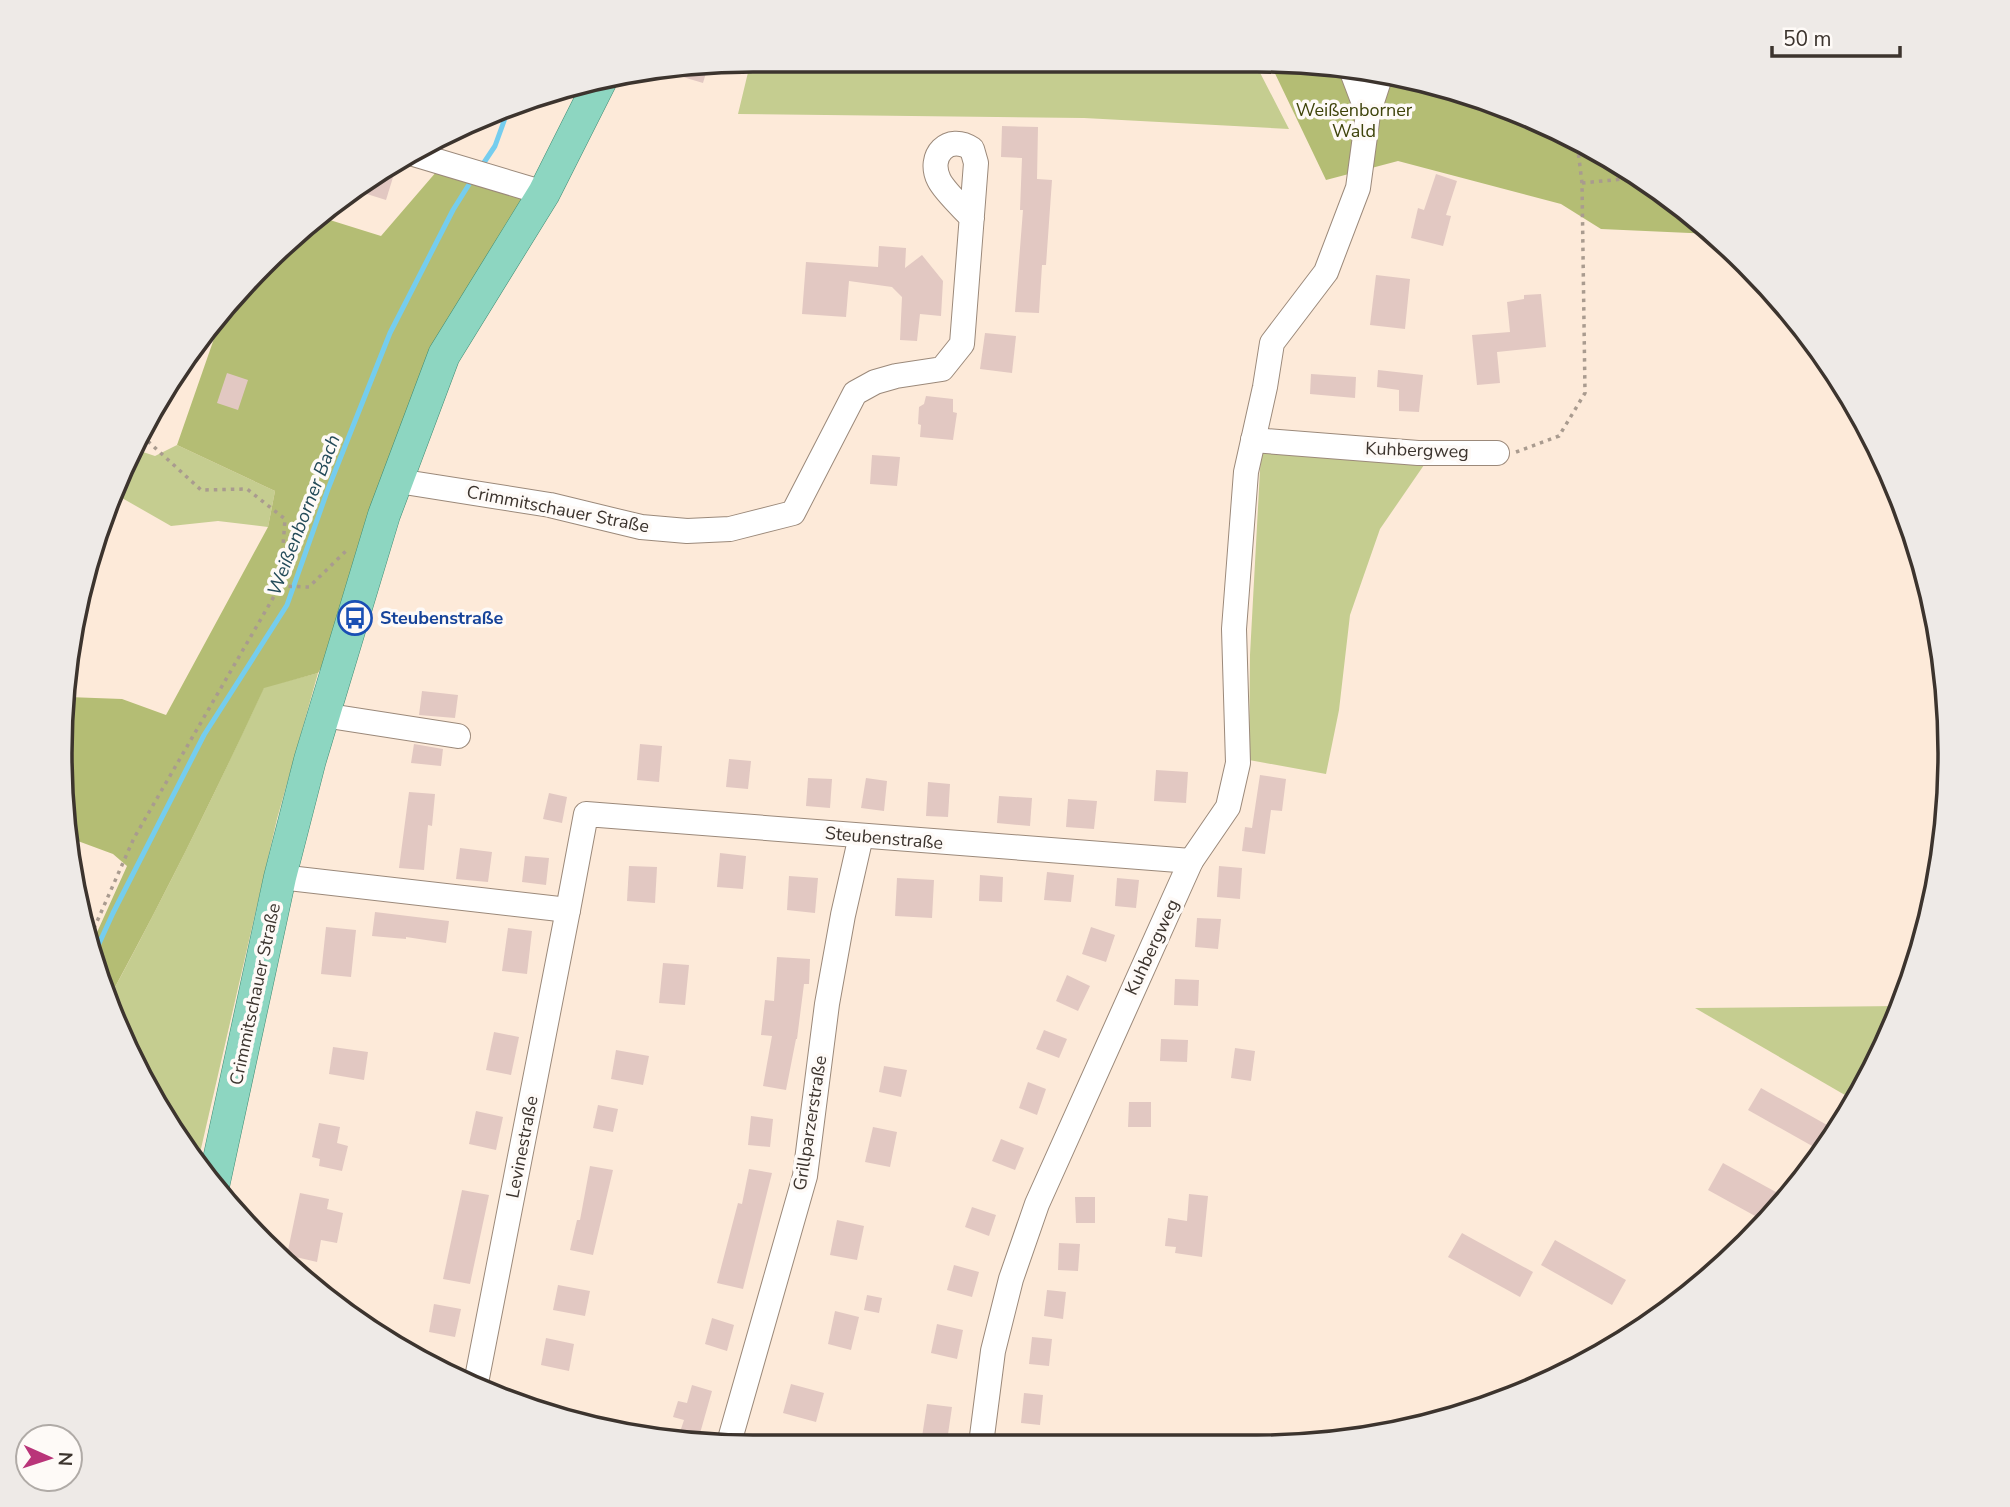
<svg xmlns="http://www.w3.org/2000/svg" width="2010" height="1507" viewBox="0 0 2010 1507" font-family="'Nunito Sans',sans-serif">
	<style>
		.green { fill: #c5cd90 }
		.forest { fill: #b4bd74 }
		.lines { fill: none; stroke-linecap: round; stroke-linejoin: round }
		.stream { stroke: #75cdee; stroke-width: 5 }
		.building { fill: #e2c8c2 }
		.minor-casing { stroke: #9b897a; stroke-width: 26 }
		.major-casing { stroke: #3f8b73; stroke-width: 33 }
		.path { stroke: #a99b8f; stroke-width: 3.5; stroke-dasharray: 3.5 5; stroke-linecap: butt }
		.minor { stroke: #fff; stroke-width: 24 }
		.major { stroke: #8dd6c1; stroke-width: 32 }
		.labels { text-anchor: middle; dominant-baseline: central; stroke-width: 7; stroke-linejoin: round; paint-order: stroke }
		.park-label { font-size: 18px; fill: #3e430a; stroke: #fefaf7 }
		.street-label { font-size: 18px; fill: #3c342e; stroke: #fefaf7 }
		.transit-label { font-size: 18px; font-weight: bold; fill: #164399; stroke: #fefaf7; text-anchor: start }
		.water-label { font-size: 19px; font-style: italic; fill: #244b59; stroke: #fefaf7 }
		.rim { fill: none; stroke: #3c342e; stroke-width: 3.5 }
	</style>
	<rect width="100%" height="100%" fill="#fdead9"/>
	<!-- green -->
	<g class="green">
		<polygon points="751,60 1254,61 1289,129 1084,118 738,114"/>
		<polygon points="177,445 275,491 268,527 218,521 171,526 115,494 131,448 155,456"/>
		<polygon points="1261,452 1424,465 1380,529 1350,615 1339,710 1326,774 1249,760 1250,655"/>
		<path d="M318,673l-41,146 -80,347 -85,-147 -5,-17c56,-103 108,-208 157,-315z"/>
		<polygon points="1900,1006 1857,1102 1695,1008"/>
	</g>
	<!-- forest -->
	<g class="forest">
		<polygon points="1269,61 1301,61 1436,83 1522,112 1642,177 1712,234 1601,229 1561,204 1398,161 1326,180"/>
		<path d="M437,171l93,28 -86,156 -107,287 -19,31 -54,15c-49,106 -101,211 -157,314l-18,-52 38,-84 -14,-12 -46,-17 -6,-38 7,-102 54,2 44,16 102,-188 7,-36 -98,-46 48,-138 7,-11 64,-65 21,-15 64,20z"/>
	</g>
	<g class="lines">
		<!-- stream -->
		<g class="stream">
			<polyline points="481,167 495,146 508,110"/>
			<polyline points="92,959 113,913 204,735 287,605 328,489 390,333 453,210 473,178"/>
		</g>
	</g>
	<!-- building -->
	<g class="building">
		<polygon points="708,66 703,83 663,71 676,70"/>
		<polygon points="1002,126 1038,127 1037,179 1052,180 1046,265 1042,265 1039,313 1015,312 1023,210 1020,210 1022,158 1001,157"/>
		<polygon points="382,170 394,174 386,200 354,190"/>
		<polygon points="1436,174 1457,181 1446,215 1451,216 1443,246 1411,238 1418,208 1424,210"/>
		<polygon points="879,246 906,248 905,268 922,255 943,281 941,316 920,314 917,341 900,340 902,297 892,287 849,281 846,317 802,314 806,262 878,267"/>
		<polygon points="1376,275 1410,279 1405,329 1370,325"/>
		<polygon points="1541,294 1546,347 1497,352 1500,383 1477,385 1472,335 1510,332 1507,302 1524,299 1524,295"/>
		<polygon points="985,333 1016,336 1012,373 980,369"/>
		<polygon points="1378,370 1423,375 1419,412 1399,411 1399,390 1377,387"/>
		<polygon points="227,373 248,380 238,410 217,403"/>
		<polygon points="1311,374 1356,377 1355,398 1310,394"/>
		<polygon points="926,396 953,399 953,412 957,413 953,440 920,437 921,425 918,424 919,407 924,404"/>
		<polygon points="872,455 900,457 897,486 870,484"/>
		<polygon points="422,691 458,695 455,718 419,715"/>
		<polygon points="414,744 443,749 441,766 411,763"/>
		<polygon points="640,744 662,746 659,782 637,780"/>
		<polygon points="729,759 751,761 748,789 726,787"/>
		<polygon points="1156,770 1188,772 1186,803 1154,801"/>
		<polygon points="1260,775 1286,779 1282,811 1271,810 1265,854 1242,851 1245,827 1252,828"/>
		<polygon points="808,778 832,779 830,808 806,806"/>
		<polygon points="866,778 887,781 884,811 861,808"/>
		<polygon points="928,782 950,784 948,817 926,816"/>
		<polygon points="409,792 435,794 432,826 428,825 424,870 399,868"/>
		<polygon points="549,793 567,797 562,823 543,819"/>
		<polygon points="999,796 1032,798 1030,826 997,823"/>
		<polygon points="1068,799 1097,801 1094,829 1066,827"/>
		<polygon points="460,848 492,852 488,882 456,879"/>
		<polygon points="720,853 746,856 743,889 717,887"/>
		<polygon points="525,856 549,858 546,885 522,882"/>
		<polygon points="629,866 657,867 655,903 627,901"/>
		<polygon points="1219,866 1242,868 1240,899 1217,897"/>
		<polygon points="1047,872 1074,875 1071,902 1044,900"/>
		<polygon points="980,875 1003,877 1002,902 979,901"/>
		<polygon points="789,876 818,878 815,913 787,910"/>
		<polygon points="897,878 934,880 932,918 895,916"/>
		<polygon points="1117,878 1139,880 1136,908 1115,906"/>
		<polygon points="375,912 449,921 446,943 406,937 406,939 372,936"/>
		<polygon points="1197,918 1221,919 1218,949 1195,947"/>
		<polygon points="326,927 356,930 351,977 321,974"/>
		<polygon points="1091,927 1115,935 1106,962 1082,954"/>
		<polygon points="508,928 532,931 527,974 502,971"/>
		<polygon points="777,957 810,959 809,984 804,984 797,1039 796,1039 786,1090 763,1086 772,1036 761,1035 765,1000 774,1001"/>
		<polygon points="663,963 689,965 685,1005 659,1003"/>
		<polygon points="1067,975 1090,986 1078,1011 1056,1001"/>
		<polygon points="1175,979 1199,980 1198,1006 1174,1005"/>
		<polygon points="1044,1030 1067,1039 1059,1058 1036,1049"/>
		<polygon points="494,1032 519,1037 511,1075 486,1070"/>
		<polygon points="1161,1039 1188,1040 1187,1062 1160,1061"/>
		<polygon points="333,1047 368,1052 364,1080 329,1074"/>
		<polygon points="1235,1048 1255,1051 1251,1081 1231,1078"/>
		<polygon points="616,1050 649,1056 643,1085 611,1079"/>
		<polygon points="884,1066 907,1070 901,1097 879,1092"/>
		<polygon points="1028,1082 1046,1089 1037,1115 1019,1108"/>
		<polygon points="1761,1088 1836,1130 1821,1151 1748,1110"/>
		<polygon points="1129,1102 1151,1102 1151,1127 1128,1127"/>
		<polygon points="598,1105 618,1109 613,1132 593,1128"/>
		<polygon points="476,1111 503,1117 496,1150 469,1144"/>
		<polygon points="751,1116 773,1119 770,1147 748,1145"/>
		<polygon points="319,1123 340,1127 337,1143 348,1146 342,1171 319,1166 320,1159 312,1157"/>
		<polygon points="873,1127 897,1132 890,1167 865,1162"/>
		<polygon points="1001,1139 1024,1148 1015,1170 992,1161"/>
		<polygon points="1723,1163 1787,1198 1766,1222 1708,1190"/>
		<polygon points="590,1166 613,1170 593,1255 570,1250 577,1220 580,1220"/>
		<polygon points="749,1169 772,1173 743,1289 717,1283 738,1203 742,1204"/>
		<polygon points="462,1190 489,1195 470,1284 443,1279"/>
		<polygon points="300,1193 329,1199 327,1209 343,1213 337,1243 321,1240 317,1262 287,1255"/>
		<polygon points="1189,1194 1208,1196 1202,1257 1175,1253 1176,1247 1165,1246 1168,1218 1187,1221"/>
		<polygon points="1075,1197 1095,1197 1095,1223 1076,1223"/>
		<polygon points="972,1207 996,1215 989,1236 965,1227"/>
		<polygon points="837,1220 864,1226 857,1260 830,1255"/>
		<polygon points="1462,1233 1533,1272 1520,1297 1448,1257"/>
		<polygon points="1555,1240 1626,1280 1612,1305 1541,1265"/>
		<polygon points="1059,1243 1080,1244 1078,1271 1058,1270"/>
		<polygon points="954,1265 979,1272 972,1297 947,1290"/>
		<polygon points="558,1285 590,1291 585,1316 553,1310"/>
		<polygon points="1047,1290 1066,1292 1063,1319 1044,1316"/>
		<polygon points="867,1295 882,1298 879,1313 864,1310"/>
		<polygon points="434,1304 461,1309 455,1337 429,1332"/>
		<polygon points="835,1311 859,1317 851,1350 828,1344"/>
		<polygon points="712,1318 734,1325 727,1351 705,1344"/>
		<polygon points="937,1324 963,1330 957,1359 931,1353"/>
		<polygon points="1032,1337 1052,1339 1049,1366 1029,1364"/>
		<polygon points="546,1338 574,1344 569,1371 541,1365"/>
		<polygon points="791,1384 824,1393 816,1422 783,1413"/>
		<polygon points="692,1385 712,1391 697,1444 677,1441 684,1420 673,1417 678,1401 687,1403"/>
		<polygon points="1024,1393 1043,1395 1040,1425 1021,1423"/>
		<polygon points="927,1404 952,1407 947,1441 922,1437"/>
	</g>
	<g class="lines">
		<!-- minor casing -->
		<g class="minor-casing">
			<g id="minor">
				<polyline points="1351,69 1368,114"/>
				<polyline points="407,152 544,193"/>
				<polyline points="1253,440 1418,453 1497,453"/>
				<path d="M398,481l152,24 91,22 46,4 43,-2 63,-16 62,-120 20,-11 21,-6 46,-7 20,-25 14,-181 -4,-14c-24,-16 -45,7 -33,31 6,12 24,28 33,38"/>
				<polyline points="323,715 458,736"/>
				<polyline points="280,877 568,910 586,814 1191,861"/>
				<polyline points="476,1383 568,910"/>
				<polyline points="981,1444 993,1351 1011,1279 1037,1204 1191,861 1228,807 1238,763 1234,629 1246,472 1265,387 1272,343 1326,272 1358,188 1368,114 1381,74"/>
				<polyline points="728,1446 805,1176 827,1004 843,915 861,836"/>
			</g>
		</g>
		<!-- major casing -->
		<g class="major-casing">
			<polyline id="major" points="213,1187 280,877 310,760 384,515 444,355 544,193 601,80"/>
		</g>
		<!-- path -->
		<g class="path">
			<polyline points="1582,183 1643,177"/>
			<polyline points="1516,452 1559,436 1585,393 1582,183 1577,142"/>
			<polyline points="280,586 309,587 349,548"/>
			<polyline points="87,944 134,838 280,586 285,519 247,489 201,490 140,434"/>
		</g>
		<!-- minor -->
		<use href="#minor" class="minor"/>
		<!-- major -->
		<use href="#major" class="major"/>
	</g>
	<!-- icons -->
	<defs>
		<g id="bus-ring" transform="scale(1.75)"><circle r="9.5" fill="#fefaf7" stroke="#1a4fb4" stroke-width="1.5"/><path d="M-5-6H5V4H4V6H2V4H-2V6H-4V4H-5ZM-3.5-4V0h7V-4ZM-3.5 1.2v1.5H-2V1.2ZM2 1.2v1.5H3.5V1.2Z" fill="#1a4fb4"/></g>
	</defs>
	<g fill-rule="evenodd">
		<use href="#bus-ring" x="355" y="618"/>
	</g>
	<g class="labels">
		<!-- park labels -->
		<g class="park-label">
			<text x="1354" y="110">Weißenborner<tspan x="1354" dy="21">Wald</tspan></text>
		</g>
		<!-- street labels -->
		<g class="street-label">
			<text transform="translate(1417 450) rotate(2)">Kuhbergweg</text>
			<text transform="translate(558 509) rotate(11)">Crimmitschauer Straße</text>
			<text transform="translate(884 838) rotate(5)">Steubenstraße</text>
			<text transform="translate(1152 947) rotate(-65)">Kuhbergweg</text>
			<text transform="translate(255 994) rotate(-78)">Crimmitschauer Straße</text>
			<text transform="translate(810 1123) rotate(-81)">Grillparzerstraße</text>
			<text transform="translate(522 1147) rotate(-79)">Levinestraße</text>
		</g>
		<!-- transit labels -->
		<g class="transit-label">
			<text x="380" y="618">Steubenstraße</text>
		</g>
		<!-- water labels -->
		<g class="water-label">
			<text transform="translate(304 515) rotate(-69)">Weißenborner Bach</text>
		</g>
	</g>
	<!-- crop -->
	<path d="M0 0H2010V1507H0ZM753 72H1257A681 681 0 0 1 1938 753V754A681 681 0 0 1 1257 1435H753A681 681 0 0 1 72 754V753A681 681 0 0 1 753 72Z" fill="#eeeae7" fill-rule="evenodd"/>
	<path class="rim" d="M753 72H1257A681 681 0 0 1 1938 753V754A681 681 0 0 1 1257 1435H753A681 681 0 0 1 72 754V753A681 681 0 0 1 753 72Z"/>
	<!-- north arrow -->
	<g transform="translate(49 1458) rotate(93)"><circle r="33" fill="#fefaf7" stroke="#b0aba7" stroke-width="2"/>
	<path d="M0-5L12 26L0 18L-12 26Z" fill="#b93479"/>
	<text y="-10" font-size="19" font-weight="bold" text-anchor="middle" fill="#3c342e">N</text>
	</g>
	<!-- scale -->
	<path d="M1772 46v10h128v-10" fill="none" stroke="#3c342e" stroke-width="3.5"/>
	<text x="1783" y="46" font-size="21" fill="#3c342e" stroke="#fefaf7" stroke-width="5" paint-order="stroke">50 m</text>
</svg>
